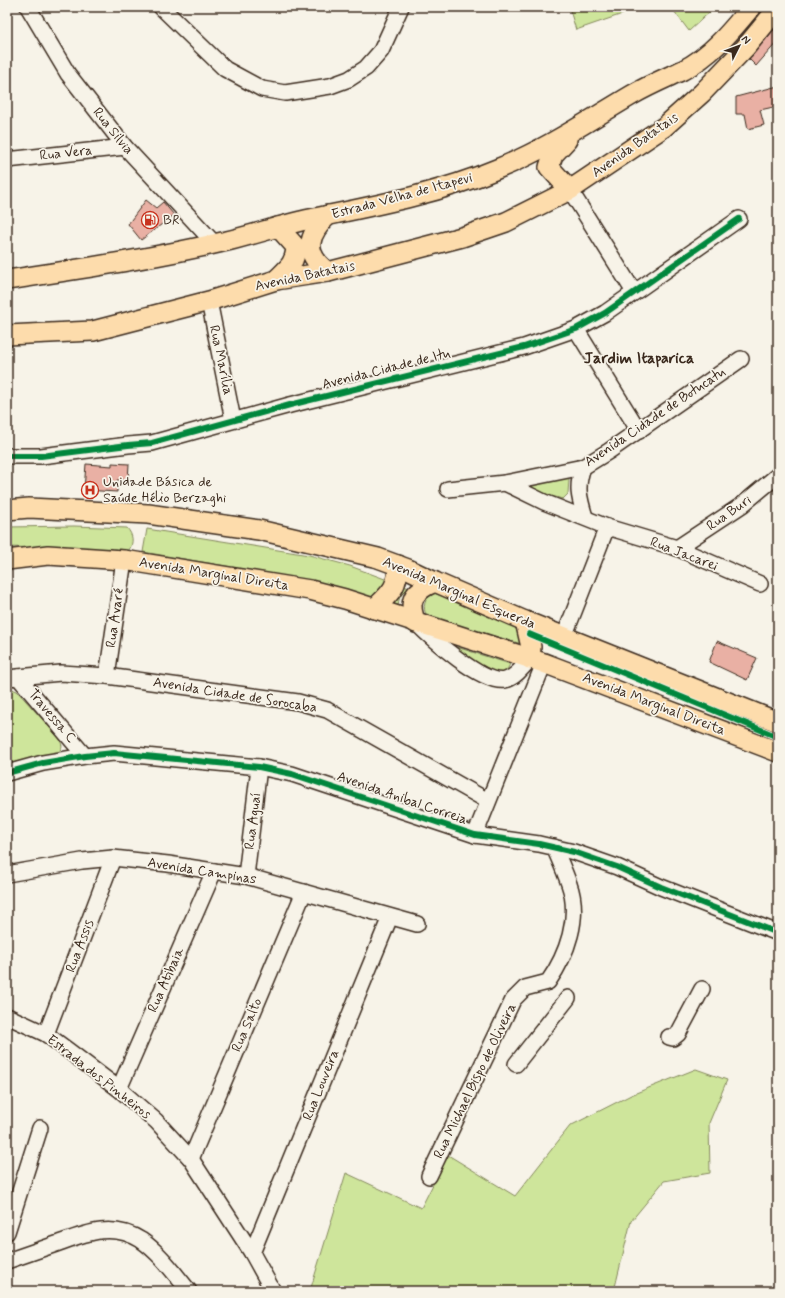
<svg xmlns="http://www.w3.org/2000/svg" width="785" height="1298" viewBox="0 0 785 1298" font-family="Mynerve,sans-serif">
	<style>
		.green { fill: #cee59b; stroke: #84885c }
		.building { fill: #e9b0a4; stroke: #3b2a1e }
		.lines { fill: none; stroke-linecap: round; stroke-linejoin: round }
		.minor-casing { stroke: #3b2a1e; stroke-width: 18 }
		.major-casing { stroke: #3b2a1e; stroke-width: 22 }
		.minor { stroke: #f7f3e8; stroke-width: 15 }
		.major { stroke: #fddcac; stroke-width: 19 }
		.cycleway-casing { stroke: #f7f3e8; stroke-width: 8 }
		.cycleway { stroke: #00873e; stroke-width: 6 }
		.labels { text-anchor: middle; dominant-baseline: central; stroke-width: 3.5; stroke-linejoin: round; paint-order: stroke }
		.street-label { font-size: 14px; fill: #3b2a1e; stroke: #f7f3e8 }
		.poi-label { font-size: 14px; fill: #3b2a1e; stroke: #f7f3e8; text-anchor: start }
		.quarter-label { font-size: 16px; font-weight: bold; fill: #3b2a1e; stroke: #f7f3e8 }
	</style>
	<rect width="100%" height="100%" fill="#f7f3e8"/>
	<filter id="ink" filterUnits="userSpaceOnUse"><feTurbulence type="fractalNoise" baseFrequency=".025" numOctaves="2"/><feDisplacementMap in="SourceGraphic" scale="8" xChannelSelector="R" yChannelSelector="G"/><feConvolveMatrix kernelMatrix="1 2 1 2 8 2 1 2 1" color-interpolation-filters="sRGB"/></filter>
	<g filter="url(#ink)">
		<!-- green -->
		<g class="green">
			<polygon points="569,7 637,7 637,9 576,30"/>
			<polygon points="671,7 715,7 689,31"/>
			<polygon points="567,477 569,479 568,494 563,499 535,492 532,490 532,485"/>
			<path d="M74,526l53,2c6,7 7,14 2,22l-122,-3v-20z"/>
			<path d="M147,529l162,26 41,11 59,22c-9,6 -13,13 -9,24l-92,-32 -165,-28z"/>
			<path d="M434,593l77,30 5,6 6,15 -95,-27c-5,-10 -3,-19 7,-24z"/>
			<polygon points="447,644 510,664 506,672 497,676"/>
			<polygon points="7,687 17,691 60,739 62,746 58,755 7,764"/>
			<polygon points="696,1069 727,1080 709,1123 710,1173 664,1181 631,1221 614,1291 310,1291 346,1173 421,1208 448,1155 515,1196 570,1126 631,1095"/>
		</g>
		<!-- building -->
		<g class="building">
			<polygon points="778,25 778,41 756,66 749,59"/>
			<polygon points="778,86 778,106 760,110 764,125 748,129 745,114 736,114 736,97"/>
			<polygon points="146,200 156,208 163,202 174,215 141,240 128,224"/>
			<polygon points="112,463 129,464 128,480 117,480 117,492 84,490 86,464 112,466"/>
			<polygon points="717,641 757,658 747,680 709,662"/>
		</g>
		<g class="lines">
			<!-- minor casing -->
			<g class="minor-casing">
				<g id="minor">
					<polyline points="28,7 68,74 125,147 214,243"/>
					<polyline points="161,7 225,69 262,89 285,93 330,86 349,79 366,68 381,51 401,7"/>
					<polyline points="7,160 125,147"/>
					<polyline points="570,190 634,292"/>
					<polyline points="209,301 233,420"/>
					<polyline points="576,329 639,431"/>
					<polyline points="7,456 41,456 128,445 152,443 290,405 524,347 576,329 605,313 739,219"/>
					<path d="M583,467c-7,20 -4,30 2,50"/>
					<polyline points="505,483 544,502 607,527 677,548 760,584"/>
					<polyline points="448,489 505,483 583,467 609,451 741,359"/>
					<polyline points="677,548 742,505 778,475"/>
					<path d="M416,623c15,15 67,62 89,57 10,-2 19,-14 25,-21"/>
					<polyline points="564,637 607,527"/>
					<polyline points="107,676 124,560"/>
					<polyline points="18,677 85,756"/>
					<polyline points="7,678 61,673 107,676 298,702 327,710 488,801"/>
					<polyline points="7,773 43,763 85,756 114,753 259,767 292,774 475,835 539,844 574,852 617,867 661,887 778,933"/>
					<polyline points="475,835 544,663"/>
					<polyline points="7,874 82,861 113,858 168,864 246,876 417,924"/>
					<polyline points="246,876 259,767"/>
					<polyline points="7,1016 46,1034 69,1051 119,1089 156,1121 191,1159 252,1253 273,1291"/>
					<polyline points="46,1034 113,858"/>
					<polyline points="669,1037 673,1038 678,1034 702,989"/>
					<polyline points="516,1064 568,998"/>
					<polyline points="119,1089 214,871"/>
					<polyline points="191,1159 304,892"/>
					<path d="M429,1176l84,-176 12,-12 23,-6c19,-27 33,-65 21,-98 -4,-12 -10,-25 -15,-37"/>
					<polyline points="7,1232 40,1128"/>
					<polyline points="252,1253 390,917"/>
					<path d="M7,1261c17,-6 35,-12 52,-18 27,-10 54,-21 82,-3 19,13 33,33 48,51"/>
				</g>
			</g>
			<!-- major casing -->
			<g class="major-casing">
				<g id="major">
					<polyline points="567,140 553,155 549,167 570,190"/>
					<path d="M328,272c-26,-19 -20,-37 0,-57"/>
					<path d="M7,280c73,-11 148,-22 220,-39 25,-6 49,-14 74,-20 66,-14 134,-26 196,-52 48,-19 91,-48 135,-74 17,-10 34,-17 51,-25 28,-14 49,-40 68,-63"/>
					<path d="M276,280c12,-12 19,-16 20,-33l-18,-20"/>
					<polyline points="7,335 93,331 209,301 276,280 328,272 462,237 506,222 570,190 664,127 702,93 745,48 778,8"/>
					<polyline points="7,510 29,508 148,514 259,530 378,558 408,569 435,582 525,621 778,722"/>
					<polyline points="7,560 48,555 124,560 310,590 345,599 544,663 778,752"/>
					<path d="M374,609c16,-16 24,-21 24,-44"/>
					<polyline points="525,621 531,647 530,659"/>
					<path d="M416,623c-9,-22 -3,-32 19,-41"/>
				</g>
			</g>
			<!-- minor -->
			<use href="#minor" class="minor"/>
			<!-- major -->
			<use href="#major" class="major"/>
			<!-- cycleway casing -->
			<g class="cycleway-casing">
				<g id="cycleway">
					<polyline points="7,456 41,456 128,445 152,443 290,405 524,347 576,329 605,313 739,219"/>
					<polyline points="529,634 778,737"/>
					<polyline points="7,773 43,763 85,756 114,753 259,767 292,774 475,835 539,844 574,852 617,867 661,887 778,933"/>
				</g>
			</g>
			<!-- cycleway -->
			<use href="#cycleway" class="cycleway"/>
		</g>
	</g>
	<!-- icons -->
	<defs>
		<g id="fuel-ring" transform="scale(0.9)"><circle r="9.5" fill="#f7f3e8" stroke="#c8321e" stroke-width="1.5"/><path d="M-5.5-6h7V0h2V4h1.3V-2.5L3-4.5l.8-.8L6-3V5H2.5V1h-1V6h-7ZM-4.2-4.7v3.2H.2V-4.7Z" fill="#c8321e"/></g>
		<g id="hospital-ring" transform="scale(0.9)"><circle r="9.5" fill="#f7f3e8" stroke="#c8321e" stroke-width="1.5"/><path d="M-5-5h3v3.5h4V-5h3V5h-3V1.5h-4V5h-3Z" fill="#c8321e"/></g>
	</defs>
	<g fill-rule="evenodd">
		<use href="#fuel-ring" x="150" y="220"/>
		<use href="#hospital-ring" x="90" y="490"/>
	</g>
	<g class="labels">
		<!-- street labels -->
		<g class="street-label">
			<text transform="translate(113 131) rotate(51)">Rua Silvia</text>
			<text transform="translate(635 145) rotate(-35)">Avenida Batatais</text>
			<text transform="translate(66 153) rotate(-6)">Rua Vera</text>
			<text transform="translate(402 196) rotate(-15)">Estrada Velha de Itapevi</text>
			<text transform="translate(305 276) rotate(-12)">Avenida Batatais</text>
			<text transform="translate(221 360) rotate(78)">Rua Marília</text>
			<text transform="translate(386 369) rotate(-14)">Avenida Cidade de Itu</text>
			<text transform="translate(655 417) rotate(-34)">Avenida Cidade de Botucatu</text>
			<text transform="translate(729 513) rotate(-35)">Rua Buri</text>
			<text transform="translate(684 554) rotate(21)">Rua Jacarei</text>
			<text transform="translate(214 574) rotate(9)">Avenida Marginal Direita</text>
			<text transform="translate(459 593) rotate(23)">Avenida Marginal Esquerda</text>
			<text transform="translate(115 618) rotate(-82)">Rua Avaré</text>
			<text transform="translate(235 695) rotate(9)">Avenida Cidade de Sorocaba</text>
			<text transform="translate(654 704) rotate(21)">Avenida Marginal Direita</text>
			<text transform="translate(52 716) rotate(50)">Travessa C</text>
			<text transform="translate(402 798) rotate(19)">Avenida Anibal Correia</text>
			<text transform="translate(253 821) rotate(-83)">Rua Aguaí</text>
			<text transform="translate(202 871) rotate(9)">Avenida Campinas</text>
			<text transform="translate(80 946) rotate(-69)">Rua Assis</text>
			<text transform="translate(166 980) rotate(-66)">Rua Atibaia</text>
			<text transform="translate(247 1025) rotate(-67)">Rua Salto</text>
			<text transform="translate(99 1077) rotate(38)">Estrada dos Pinheiros</text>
			<text transform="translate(475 1081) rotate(-64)">Rua Michael Bispo de Oliveira</text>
			<text transform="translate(321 1085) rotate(-68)">Rua Louveira</text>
		</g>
		<!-- poi labels -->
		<g class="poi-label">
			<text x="163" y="220">BR</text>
			<text x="103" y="482">Unidade Básica de<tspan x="103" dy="16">Saúde Hélio Berzaghi</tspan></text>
		</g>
		<!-- quarter labels -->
		<g class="quarter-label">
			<text x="639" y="358">Jardim Itaparica</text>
		</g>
	</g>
	<!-- margin -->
	<rect width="785" height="1298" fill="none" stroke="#f7f3e8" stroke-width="24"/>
	<rect x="12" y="12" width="761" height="1274" fill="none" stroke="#3b2a1e" stroke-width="1.5" filter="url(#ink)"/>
	<!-- north arrow -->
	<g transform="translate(739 46) rotate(48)" stroke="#f7f3e8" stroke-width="3" paint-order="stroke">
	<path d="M0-3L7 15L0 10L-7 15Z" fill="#3b2a1e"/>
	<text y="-6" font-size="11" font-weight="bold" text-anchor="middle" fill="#3b2a1e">N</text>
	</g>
</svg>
